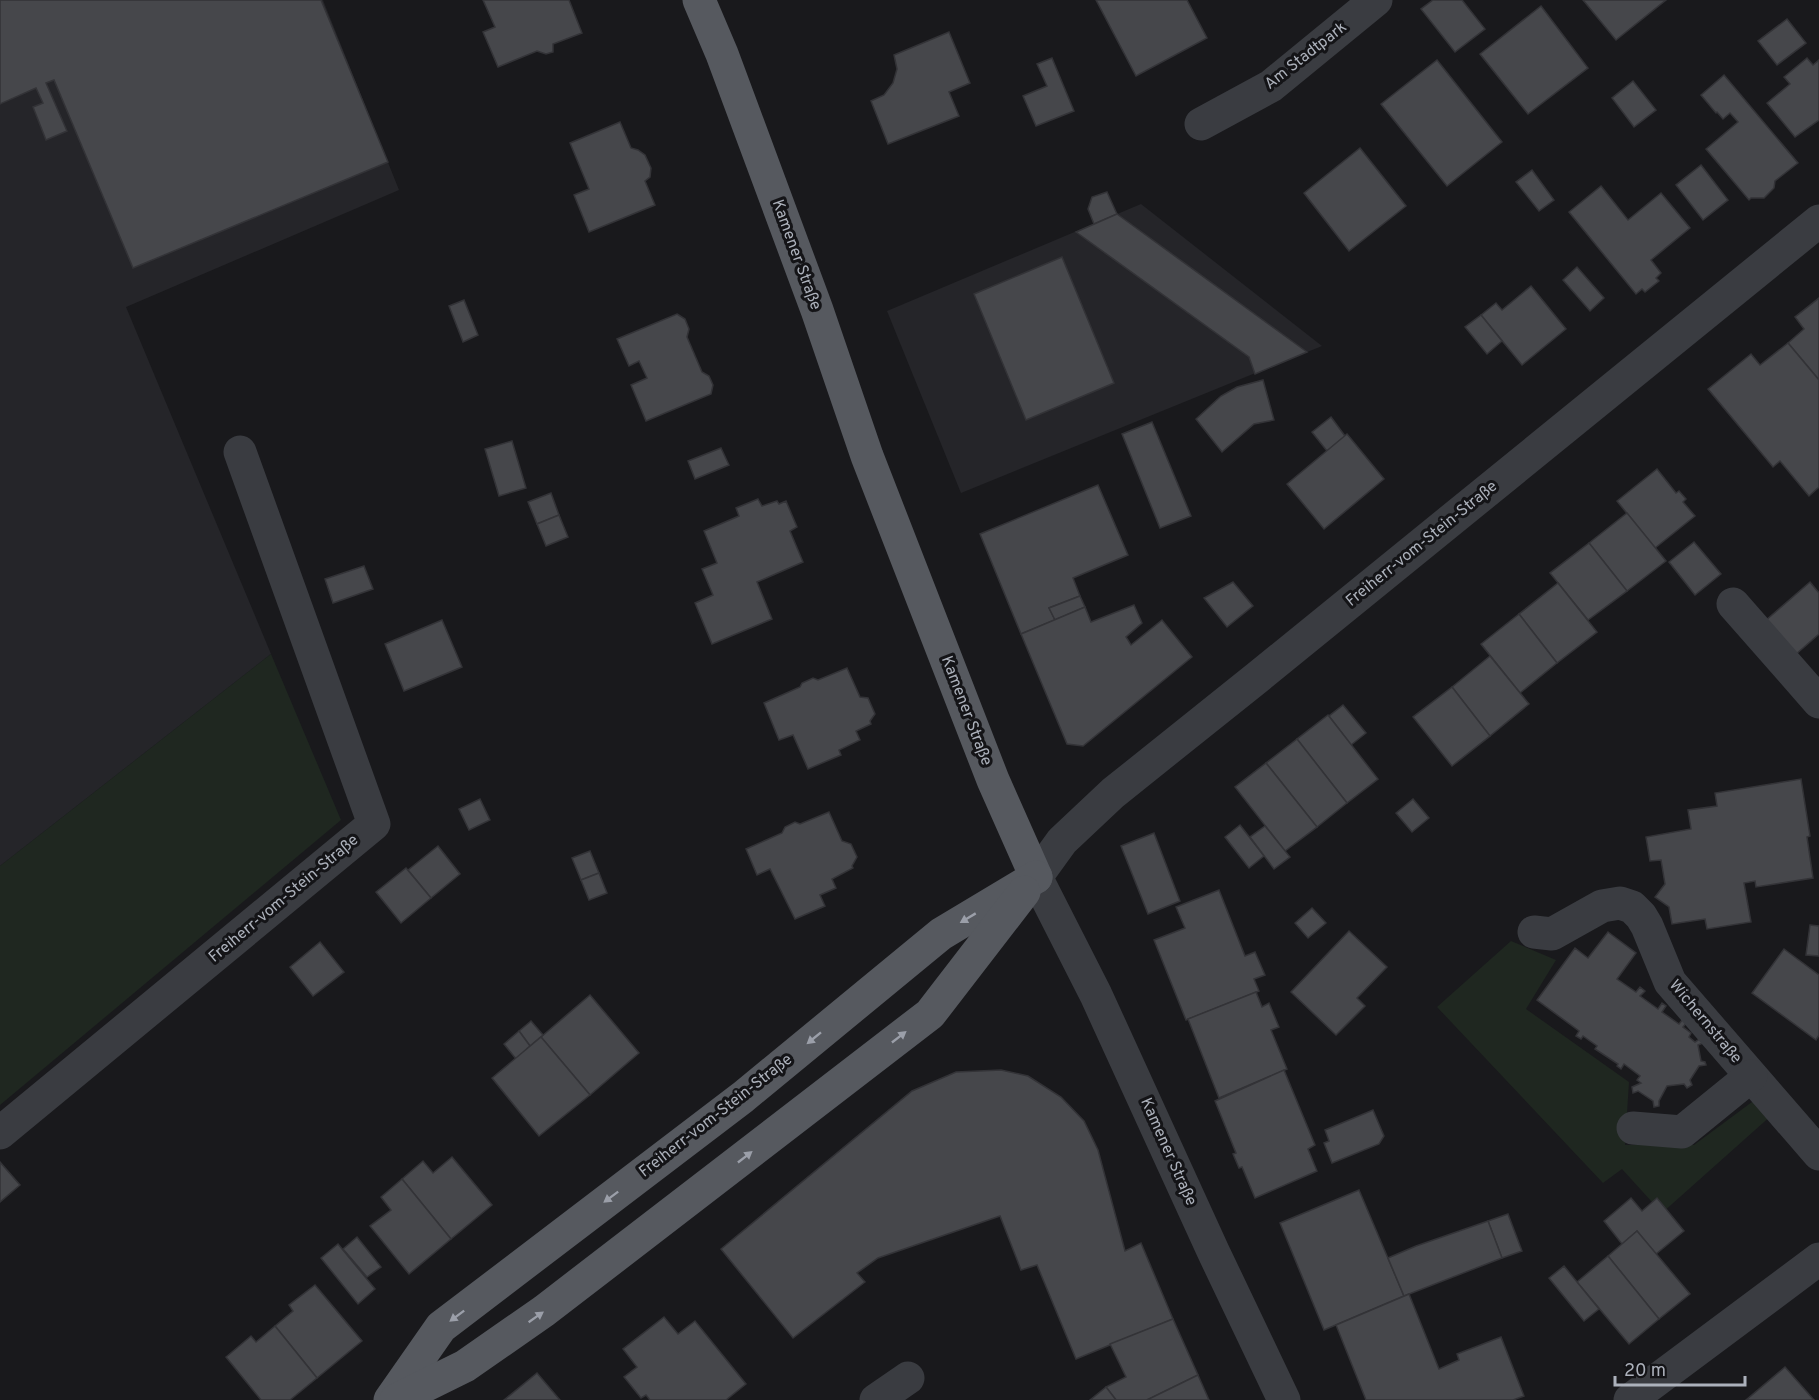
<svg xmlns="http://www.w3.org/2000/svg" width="1819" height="1400" viewBox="0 0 1819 1400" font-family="Overpass,sans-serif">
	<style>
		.built { fill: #252529 }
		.green { fill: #1f2720 }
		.building { fill: #46474b; stroke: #333337; stroke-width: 1.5 }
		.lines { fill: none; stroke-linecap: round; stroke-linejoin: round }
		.minor { stroke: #3a3c41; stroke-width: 33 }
		.major { stroke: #56595f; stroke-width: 33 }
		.oneway { fill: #9b9fa9 }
		.labels { text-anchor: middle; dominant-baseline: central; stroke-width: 6; stroke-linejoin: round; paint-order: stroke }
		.street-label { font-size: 16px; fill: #acb1bb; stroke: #141417 }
	</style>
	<rect width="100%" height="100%" fill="#19191c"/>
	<!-- built -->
	<g class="built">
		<polygon points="0,0 323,0 399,190 126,307 271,654 0,866"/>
		<polygon points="1141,204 1322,346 961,493 887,311"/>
	</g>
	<!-- green -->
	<g class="green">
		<polygon points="271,654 341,820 0,1105 0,866"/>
		<polygon points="1511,941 1556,960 1526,1009 1629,1082 1625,1145 1694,1145 1756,1099 1773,1114 1662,1213 1622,1169 1603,1183 1437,1007"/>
	</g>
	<!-- building -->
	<g class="building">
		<polygon points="0,0 321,0 388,162 133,268 54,80 46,83 67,131 46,140 33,107 43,103 36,88 0,104"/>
		<polygon points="483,0 569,0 582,33 553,44 553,52 546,54 537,51 498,67 483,32 495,27"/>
		<polygon points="1096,0 1187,0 1207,38 1136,76"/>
		<polygon points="1433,0 1462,0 1485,29 1455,52 1421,9"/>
		<polygon points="1583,0 1666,0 1616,40"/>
		<polygon points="1541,6 1588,68 1528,114 1480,54"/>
		<polygon points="1787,19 1806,43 1777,65 1758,41"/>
		<polygon points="949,32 970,83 949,92 959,116 888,144 871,101 884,95 893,83 897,69 894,55"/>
		<polygon points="1052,58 1074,111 1036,126 1023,96 1047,86 1037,64"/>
		<polygon points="1807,58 1813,65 1819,60 1819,120 1795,137 1767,103 1790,84 1784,77"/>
		<polygon points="1437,60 1502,142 1447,186 1381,104"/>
		<polygon points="1724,75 1798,163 1775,181 1774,188 1764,198 1751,198 1749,200 1706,149 1738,122 1730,113 1723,119 1717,112 1716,113 1701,95"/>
		<polygon points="1633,81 1656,110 1634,127 1612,98"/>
		<polygon points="620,122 631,148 638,150 645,155 651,168 650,177 645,181 655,205 589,232 574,195 589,189 570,143"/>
		<polygon points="1360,148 1406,206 1349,251 1304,193"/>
		<polygon points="1701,165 1728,200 1703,220 1676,185"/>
		<polygon points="1532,170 1554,200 1539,211 1516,182"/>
		<polygon points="1601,186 1628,220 1661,193 1690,228 1651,260 1661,273 1656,278 1659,281 1645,292 1642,289 1636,294 1569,212"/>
		<polygon points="1107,192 1117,214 1094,224 1088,209 1092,197"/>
		<polygon points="1117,214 1307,352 1255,374 1249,357 1076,232"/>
		<polygon points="1062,257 1114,383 1026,420 974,294"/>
		<polygon points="1577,267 1604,298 1590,311 1563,280"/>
		<polygon points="1531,286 1566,329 1522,365 1481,315 1496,303 1502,310"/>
		<polygon points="1819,298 1819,380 1788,343 1804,329 1795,317"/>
		<polygon points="464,300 478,335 463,342 449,306"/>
		<polygon points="677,314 685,319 689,329 687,337 702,372 709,376 713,385 711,394 646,421 631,385 647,378 639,361 629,366 617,339"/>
		<polygon points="1481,315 1502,341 1487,354 1465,327"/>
		<polygon points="1788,343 1819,380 1819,487 1809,496 1780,461 1773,467 1708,389 1751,354 1760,365"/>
		<polygon points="1263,380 1274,420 1254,424 1222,452 1196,419 1221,396 1237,387"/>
		<polygon points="1331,417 1345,436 1327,451 1312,432"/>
		<polygon points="1152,422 1191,516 1160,528 1122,434"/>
		<polygon points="1347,434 1384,479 1324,529 1287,484"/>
		<polygon points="512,441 526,488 499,496 485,449"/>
		<polygon points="721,448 729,465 695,479 688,461"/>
		<polygon points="1657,469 1676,493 1679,491 1686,499 1683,502 1695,516 1655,548 1617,501"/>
		<polygon points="1098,485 1128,555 1073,578 1080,596 1049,608 1055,620 1021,634 980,534"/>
		<polygon points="551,493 559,515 537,524 528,502"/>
		<polygon points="758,499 762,506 777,501 779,504 786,501 797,527 790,531 803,562 757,582 772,619 712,644 695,603 713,595 702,569 717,563 704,531 739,516 736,508"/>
		<polygon points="1627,513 1666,561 1627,591 1589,543"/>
		<polygon points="559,515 568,537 546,546 537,524"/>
		<polygon points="1694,542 1721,574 1695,595 1669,562"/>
		<polygon points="1589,543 1627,591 1588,620 1550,573"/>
		<polygon points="364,566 373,589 333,603 325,579"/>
		<polygon points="1233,582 1253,606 1227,627 1204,598"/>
		<polygon points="1810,582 1819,593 1819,634 1795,655 1765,621"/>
		<polygon points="1558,583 1597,632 1557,663 1519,614"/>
		<polygon points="1080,596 1085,607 1055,620 1049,608"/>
		<polygon points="1134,605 1142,623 1126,637 1131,645 1162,620 1192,657 1083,746 1067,744 1021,634 1085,607 1091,622"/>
		<polygon points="1519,614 1557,663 1520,693 1481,644"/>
		<polygon points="442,620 462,667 404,691 385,644"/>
		<polygon points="1490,656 1529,704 1490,736 1452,687"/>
		<polygon points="847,668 860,697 868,698 875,714 870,721 871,724 856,731 860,740 839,750 841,755 808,769 793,735 779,740 764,703 800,687 802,683 813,678 818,680"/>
		<polygon points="1452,687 1490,736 1452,766 1413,717"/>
		<polygon points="1343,705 1366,733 1351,745 1329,716"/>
		<polygon points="1328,715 1378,779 1347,803 1297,739"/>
		<polygon points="1297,739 1347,803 1317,827 1266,763"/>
		<polygon points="1266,763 1317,827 1285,851 1235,787"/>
		<polygon points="1801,779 1810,836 1807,837 1813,878 1756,887 1755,881 1744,883 1751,922 1707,929 1705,919 1672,924 1669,907 1655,897 1665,884 1661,860 1650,861 1646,837 1691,829 1688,810 1717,806 1715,793"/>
		<polygon points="480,799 490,820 469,830 459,809"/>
		<polygon points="1413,799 1429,818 1412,832 1396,813"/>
		<polygon points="829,812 842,841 851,844 857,857 852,866 853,868 832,879 836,888 820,895 825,906 795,919 770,869 757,875 746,849 782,833 785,827 795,822 800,824"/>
		<polygon points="1240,825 1264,856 1249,868 1225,837"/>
		<polygon points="1265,826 1290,857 1274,869 1250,837"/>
		<polygon points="1154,833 1180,901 1148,914 1121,846"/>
		<polygon points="438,846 460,874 431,898 408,870"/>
		<polygon points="590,851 599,873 581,880 572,858"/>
		<polygon points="406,868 431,898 401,923 376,892"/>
		<polygon points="599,873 607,893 589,900 581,880"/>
		<polygon points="1219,890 1245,956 1255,952 1265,975 1254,979 1259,991 1186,1020 1154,940 1185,928 1176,907"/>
		<polygon points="1312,908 1326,923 1308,938 1295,923"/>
		<polygon points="1810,925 1819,926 1819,956 1806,955"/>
		<polygon points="1349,931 1387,967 1357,998 1365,1006 1336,1035 1291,992"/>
		<polygon points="1608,932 1636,953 1617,979 1636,992 1640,987 1645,991 1640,996 1658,1009 1662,1003 1666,1006 1662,1012 1679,1024 1683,1019 1687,1022 1683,1027 1691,1033 1689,1037 1695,1042 1701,1038 1703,1043 1698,1045 1701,1061 1705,1062 1706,1065 1699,1066 1690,1080 1692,1085 1687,1088 1684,1084 1667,1086 1659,1101 1659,1106 1654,1107 1653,1101 1638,1091 1633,1093 1632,1087 1641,1083 1637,1080 1640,1076 1624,1064 1621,1069 1617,1066 1618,1064 1595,1049 1597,1046 1583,1036 1581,1039 1576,1036 1579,1031 1537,1000 1575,948 1588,958"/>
		<polygon points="320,942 344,972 313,996 290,967"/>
		<polygon points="1784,949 1819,975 1819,1035 1816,1040 1752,993"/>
		<polygon points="1256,992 1262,1007 1269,1003 1279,1027 1271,1030 1287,1069 1219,1098 1188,1019"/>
		<polygon points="590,995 639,1053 590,1095 541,1037"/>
		<polygon points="531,1021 543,1035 530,1046 519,1031"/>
		<polygon points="519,1031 530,1046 516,1059 504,1044"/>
		<polygon points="541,1037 590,1095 539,1136 492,1078"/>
		<polygon points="1001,1070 1028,1076 1061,1097 1084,1121 1098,1150 1125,1251 1141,1243 1173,1319 1076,1359 1037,1265 1021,1270 1000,1216 878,1258 857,1273 865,1282 793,1338 721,1249 912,1091 956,1072"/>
		<polygon points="1284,1070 1315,1145 1308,1149 1317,1171 1255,1198 1242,1167 1239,1168 1233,1154 1236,1153 1215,1101"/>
		<polygon points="1373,1110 1384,1136 1379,1144 1332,1163 1324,1143 1329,1141 1325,1130"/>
		<polygon points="452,1157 492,1205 451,1239 402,1179 423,1161 433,1173"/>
		<polygon points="0,1162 20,1185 0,1202"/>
		<polygon points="402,1179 451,1239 409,1274 370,1226 391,1210 381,1197"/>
		<polygon points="1359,1190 1404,1296 1324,1330 1280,1223"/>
		<polygon points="1631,1198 1642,1211 1657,1198 1684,1231 1656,1254 1637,1231 1622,1244 1604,1221"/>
		<polygon points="1508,1214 1522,1251 1502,1258 1488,1221"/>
		<polygon points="1488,1221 1502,1258 1404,1296 1388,1258 1416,1246"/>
		<polygon points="1637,1231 1690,1294 1659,1319 1608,1256"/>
		<polygon points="357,1237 381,1267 367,1277 343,1249"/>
		<polygon points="338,1244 375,1289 358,1304 321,1258"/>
		<polygon points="1608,1256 1659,1319 1629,1344 1577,1282"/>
		<polygon points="1564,1266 1599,1309 1584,1321 1549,1278"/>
		<polygon points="315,1285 362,1341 317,1378 275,1326 293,1311 289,1305"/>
		<polygon points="1409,1294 1439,1369 1459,1360 1457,1354 1501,1337 1524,1396 1513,1400 1366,1400 1336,1325"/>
		<polygon points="664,1317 678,1334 695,1321 746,1384 726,1400 650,1400 646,1395 641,1398 624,1377 637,1367 623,1349"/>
		<polygon points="1173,1319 1198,1375 1147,1400 1116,1400 1106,1387 1126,1377 1110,1344"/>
		<polygon points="275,1326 317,1378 290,1400 261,1400 226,1357 251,1336 256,1342"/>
		<polygon points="1785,1367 1814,1400 1746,1400"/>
		<polygon points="537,1373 560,1400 504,1400"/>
		<polygon points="1198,1375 1209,1400 1147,1400"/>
		<polygon points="1106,1387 1116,1400 1090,1400"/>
	</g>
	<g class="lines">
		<!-- minor -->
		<g class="minor">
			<polyline points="1201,124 1271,86 1376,0"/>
			<polyline points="1733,604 1819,702"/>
			<polyline points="1534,932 1552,934 1602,906 1620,903 1632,907 1641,916 1647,926 1670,982 1819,1154"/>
			<polyline points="1633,1128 1682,1132 1751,1076"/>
			<polyline points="0,1133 374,824 240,452"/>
			<polyline points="876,1400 908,1378"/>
			<polyline points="1284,1400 1213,1251 1096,995 1036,877 1062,841 1113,793 1258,677 1819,221"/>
			<polyline points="1630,1400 1819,1259"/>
		</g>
		<!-- major -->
		<g class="major">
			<polyline points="699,0 722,54 817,310 867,456 993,780 1036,877"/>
			<polyline points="390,1400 441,1327 743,1097 941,934 1036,877"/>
			<polyline points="396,1400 465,1366 544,1311 930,1014 1024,892"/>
		</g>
	</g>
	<!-- one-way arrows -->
	<defs><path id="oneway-solid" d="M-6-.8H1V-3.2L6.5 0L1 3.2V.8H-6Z" transform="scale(1.5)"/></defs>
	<g class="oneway">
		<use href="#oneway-solid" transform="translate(968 918) rotate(149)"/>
		<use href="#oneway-solid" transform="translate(899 1037) rotate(-38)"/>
		<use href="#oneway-solid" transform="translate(814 1038) rotate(141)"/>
		<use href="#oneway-solid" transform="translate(745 1157) rotate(-38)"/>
		<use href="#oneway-solid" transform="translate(611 1197) rotate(143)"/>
		<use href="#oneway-solid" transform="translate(457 1316) rotate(143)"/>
		<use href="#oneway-solid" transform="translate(536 1317) rotate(-35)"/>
	</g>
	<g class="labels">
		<!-- street labels -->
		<g class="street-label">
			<text transform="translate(1306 56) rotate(-38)">Am Stadtpark</text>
			<text transform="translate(796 255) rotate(70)">Kamener Straße</text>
			<text transform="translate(1422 544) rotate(-39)">Freiherr-vom-Stein-Straße</text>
			<text transform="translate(966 711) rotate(69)">Kamener Straße</text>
			<text transform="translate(284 899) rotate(-40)">Freiherr-vom-Stein-Straße</text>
			<text transform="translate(1705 1022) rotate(50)">Wichernstraße</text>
			<text transform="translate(716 1116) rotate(-38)">Freiherr-vom-Stein-Straße</text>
			<text transform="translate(1168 1152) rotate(66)">Kamener Straße</text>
		</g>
	</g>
	<!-- scale -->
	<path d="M1615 1376v9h130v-9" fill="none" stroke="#acb1bb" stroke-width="3"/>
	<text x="1624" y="1376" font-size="18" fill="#acb1bb" stroke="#141417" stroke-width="4.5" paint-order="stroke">20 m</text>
</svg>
